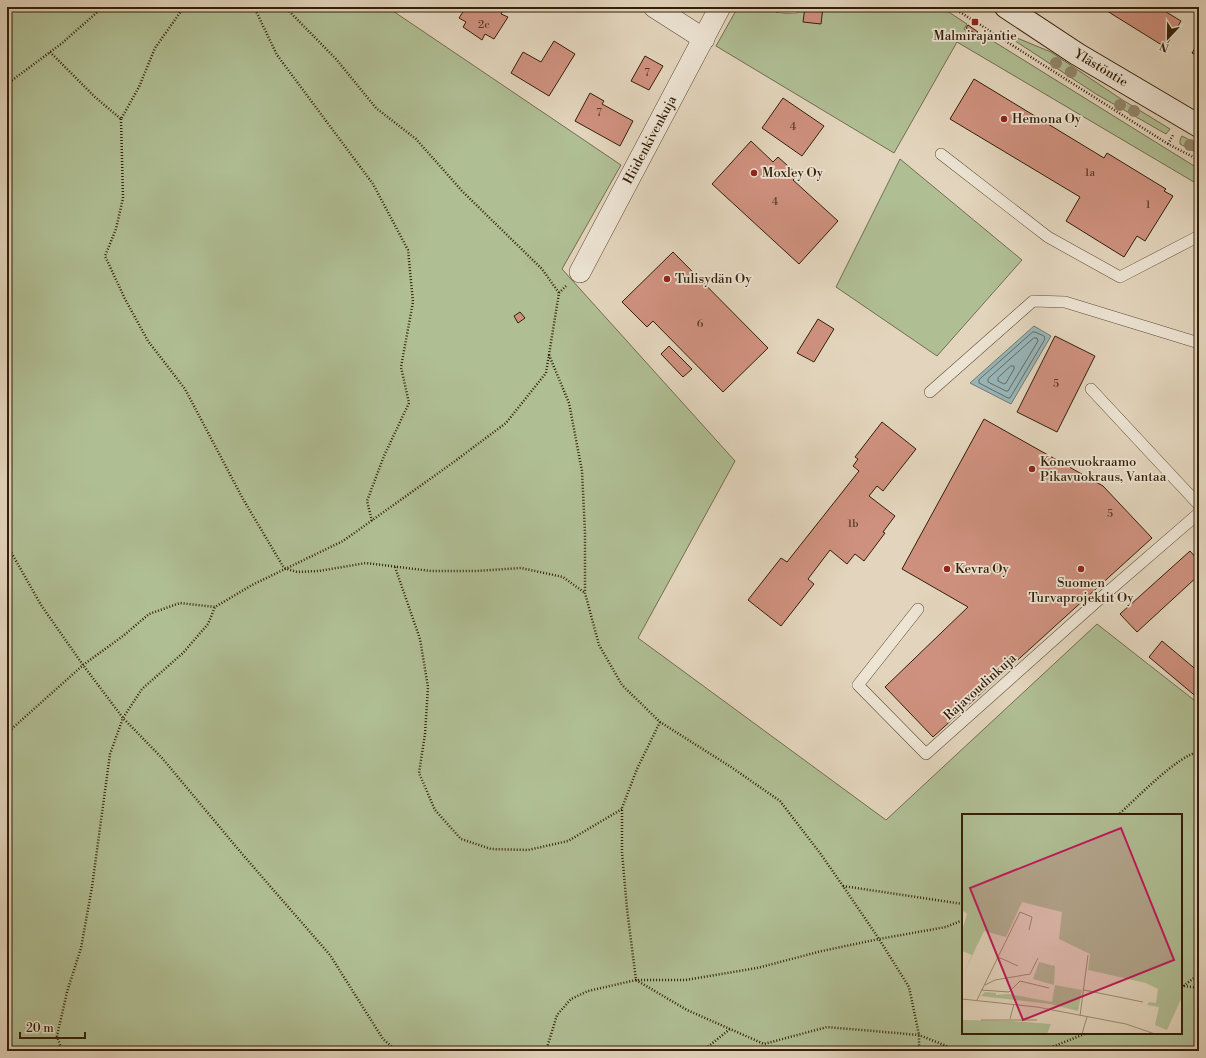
<svg xmlns="http://www.w3.org/2000/svg" width="1206" height="1058" viewBox="0 0 1206 1058" font-family="'Libre Bodoni',serif">
	<style>
		.green { fill: #b0be94; stroke: #726e4e; fill-rule: evenodd }
		.water { fill: #98b6ba; stroke: #707a72 }
		.lines { fill: none; stroke-linecap: round; stroke-linejoin: round }
		.shore { stroke: #666a60; stroke-width: 1 }
		.building { fill: #cf917f; stroke: #331f07 }
		.lane-casing { stroke: #5f4c34; stroke-width: 12 }
		.street-casing { stroke: #5f4c34; stroke-width: 22 }
		.secondary-casing { stroke: #331f07; stroke-width: 24 }
		.path { stroke: #331f07; stroke-width: 2.5; stroke-dasharray: 1 2; stroke-linecap: butt }
		.lane { stroke: #ede4d4; stroke-width: 11 }
		.street { stroke: #ede4d4; stroke-width: 21 }
		.secondary { stroke: #ede4d4; stroke-width: 22 }
		.tree { fill: #93876c }
		.poi-dot { fill: #8f2418; stroke: #ede4d4; stroke-width: 1.5 }
		.labels { text-anchor: middle; dominant-baseline: central; stroke-width: 3.5; stroke-linejoin: round; paint-order: stroke }
		.number-label { font-size: 11px; fill: #5a3c25 }
		.poi-label { font-size: 13px; fill: #331f07; stroke: #ede4d4; text-anchor: start }
		.street-label { font-size: 13px; fill: #331f07; stroke: #ede4d4 }
		.inset-road { fill: none; stroke: #9d8c74; stroke-width: 1 }
		.view { fill: #c2185b; fill-opacity: 0.15; stroke: #c2185b; stroke-width: 2 }
		.inset-edge { fill: none; stroke: #331f07; stroke-width: 2 }
	</style>
	<rect width="100%" height="100%" fill="#e3d5bd"/>
	<filter id="stains"><feTurbulence type="fractalNoise" baseFrequency=".005" numOctaves="4"/><feColorMatrix values="0 0 0 0 .2 0 0 0 0 .09 0 0 0 0 .02 0 0 0 .5 -.17"/></filter>
	<radialGradient id="worn" r=".72"><stop offset=".6" stop-color="#630" stop-opacity="0"/><stop offset="1" stop-color="#630" stop-opacity=".3"/></radialGradient>
	<!-- green -->
	<g class="green">
		<path d="M7,7h380l234,158 -59,104 173,192 -97,177 248,182 211,-196 102,80v347h-1192zM963,815h218v218h-218z"/>
		<polygon points="738,7 941,7 967,24 964,29 977,38 980,33 1199,169 1199,185 957,42 894,153 716,46"/>
		<polygon points="1000,31 1051,52 1121,99 1170,129 1166,134 1096,94"/>
		<polygon points="1182,136 1199,145 1199,154 1180,144 1180,140"/>
		<polygon points="900,159 1022,260 937,356 836,287"/>
	</g>
	<!-- water -->
	<polygon class="water" points="1034,326 1051,336 1011,404 970,383"/>
	<g class="lines">
		<!-- shore -->
		<g class="shore">
			<polygon points="1033,332 1035,332 1044,336 1045,339 1010,398 1008,398 979,383 979,380"/>
			<polygon points="1034,338 1037,338 1038,341 1008,391 1006,391 988,382 988,379"/>
			<polygon points="1011,366 1014,366 1014,369 1006,383 1004,384 998,381 998,378"/>
		</g>
	</g>
	<!-- building -->
	<g class="building">
		<polygon points="466,7 505,7 501,14 508,17 494,39 485,34 482,40 463,27 466,22 459,18"/>
		<polygon points="805,7 823,7 821,24 803,22"/>
		<polygon points="1110,7 1158,7 1181,21 1165,47 1107,11"/>
		<polygon points="968,25 978,32 976,34 966,28"/>
		<polygon points="554,41 575,54 549,96 511,73 523,52 541,62"/>
		<polygon points="1199,42 1199,57 1192,53"/>
		<polygon points="645,56 663,66 649,90 631,81"/>
		<polygon points="974,79 1104,158 1107,153 1166,189 1164,191 1173,196 1145,241 1137,236 1124,257 1066,221 1080,197 950,119"/>
		<polygon points="590,93 604,101 602,104 633,121 620,146 575,121"/>
		<polygon points="783,98 824,126 802,156 762,128"/>
		<polygon points="751,141 773,162 778,157 798,175 793,180 838,221 799,264 712,184"/>
		<polygon points="673,252 768,348 723,392 653,321 647,327 622,302"/>
		<polygon points="520,312 525,318 518,323 514,316"/>
		<polygon points="818,319 834,329 814,362 797,353"/>
		<polygon points="1055,336 1095,356 1057,432 1017,412"/>
		<polygon points="669,346 692,369 683,377 661,354"/>
		<polygon points="984,419 1103,486 1152,538 933,737 885,687 968,607 902,569"/>
		<polygon points="882,422 916,449 883,491 877,486 869,496 895,516 883,532 885,533 864,561 855,554 847,564 830,550 808,579 814,584 781,626 748,600 781,558 787,562 859,471 853,466 858,459 855,457"/>
		<polygon points="1190,551 1199,561 1199,575 1137,632 1120,614"/>
		<polygon points="1162,641 1199,672 1199,699 1149,657"/>
	</g>
	<g class="lines">
		<!-- lane casing -->
		<g class="lane-casing">
			<g id="lane">
				<polyline points="779,7 794,8"/>
				<polyline points="941,154 1048,237 1120,277 1199,236"/>
				<polyline points="1091,389 1199,505"/>
				<polyline points="930,392 1033,301 1065,302 1199,343"/>
				<polyline points="918,609 858,685 926,754 1103,596 1199,513"/>
			</g>
		</g>
		<!-- street casing -->
		<g class="street-casing">
			<g id="street">
				<polyline points="654,7 704,39"/>
				<polyline points="580,272 720,7"/>
			</g>
		</g>
		<!-- secondary casing -->
		<g class="secondary-casing">
			<polyline id="secondary" points="1006,7 1077,54 1199,126"/>
		</g>
		<!-- path -->
		<g class="path">
			<polyline points="254,7 277,55 373,184 408,250 413,302 401,367 409,403 384,456 367,501 372,521"/>
			<polyline points="285,7 336,59 376,108 416,139 462,191 542,269 559,293"/>
			<polyline points="952,7 1168,144 1199,160"/>
			<polyline points="50,52 95,97 121,119 139,87 155,48 184,7"/>
			<polyline points="7,84 61,44 103,7"/>
			<polyline points="121,119 123,198 116,229 105,256 125,299 148,341 185,389 243,499 284,568 297,572 319,571 366,563 431,571 476,571 521,568 563,577 585,593"/>
			<polyline points="1168,144 1173,135"/>
			<polyline points="549,355 569,403 582,471 585,533 585,593 599,645 622,685 660,722 731,767 780,801 820,853 843,886 879,939 909,987 919,1035 919,1051"/>
			<polyline points="7,545 41,605 83,665 123,718 162,758 243,855 330,955 383,1039 397,1051"/>
			<polyline points="395,567 420,639 428,687 425,734 419,773 435,810 461,839 491,849 528,850 568,841 622,809"/>
			<polyline points="660,722 637,769 622,808 622,852 627,909 636,980 687,1010 764,1044 827,1027 919,1035 959,1051"/>
			<polyline points="7,733 83,665 123,636 149,614 180,603 215,607"/>
			<path d="M1118,815c17,-15 61,-61 81,-63"/>
			<polyline points="843,886 963,904"/>
			<polyline points="1184,986 1199,988"/>
			<polyline points="1181,988 1199,974"/>
			<polyline points="62,1051 57,1036 67,992 81,948 92,887 110,754 123,718 142,689 183,653 208,624 215,607 252,585 343,541 451,464 506,423 546,373 559,293 566,286"/>
			<polyline points="546,1051 557,1015 571,999 588,991 636,980 686,980 757,968 822,951 879,939 946,927 963,920"/>
			<polyline points="697,1051 705,1049 730,1029"/>
			<polyline points="1042,1051 1087,1033"/>
		</g>
		<!-- lane -->
		<use href="#lane" class="lane"/>
		<!-- street -->
		<use href="#street" class="street"/>
		<!-- secondary -->
		<use href="#secondary" class="secondary"/>
	</g>
	<!-- trees -->
	<g class="tree">
		<circle cx="1056" cy="63" r="6"/>
		<circle cx="1071" cy="72" r="6"/>
		<circle cx="1120" cy="105" r="6"/>
		<circle cx="1134" cy="111" r="6"/>
		<circle cx="1190" cy="145" r="6"/>
	</g>
	<!-- markers -->
	<g class="poi-dot">
		<rect x="971" y="18" width="8" height="8" rx="2"/>
		<circle cx="1004" cy="119" r="4"/>
		<circle cx="754" cy="173" r="4"/>
		<circle cx="667" cy="279" r="4"/>
		<circle cx="1032" cy="469" r="4"/>
		<circle cx="947" cy="569" r="4"/>
		<circle cx="1081" cy="569" r="4"/>
	</g>
	<g class="labels">
		<!-- number labels -->
		<g class="number-label">
			<text x="484" y="25">2c</text>
			<text x="647" y="73">7</text>
			<text x="599" y="113">7</text>
			<text x="793" y="127">4</text>
			<text x="1090" y="173">1a</text>
			<text x="775" y="202">4</text>
			<text x="1148" y="205">1</text>
			<text x="700" y="324">6</text>
			<text x="1056" y="384">5</text>
			<text x="1110" y="514">5</text>
			<text x="853" y="524">1b</text>
		</g>
		<!-- poi labels -->
		<g class="poi-label">
			<text x="975" y="36" text-anchor="middle">Malmirajantie</text>
			<text x="1012" y="119">Hemona Oy</text>
			<text x="762" y="173">Moxley Oy</text>
			<text x="675" y="279">Tulisydän Oy</text>
			<text x="1040" y="462">Konevuokraamo<tspan x="1040" dy="15">Pikavuokraus, Vantaa</tspan></text>
			<text x="955" y="569">Kevra Oy</text>
			<text x="1081" y="583" text-anchor="middle">Suomen<tspan x="1081" dy="15">Turvaprojektit Oy</tspan></text>
		</g>
		<!-- street labels -->
		<g class="street-label">
			<text transform="translate(1101 68) rotate(31)">Ylästöntie</text>
			<text transform="translate(650 140) rotate(-62)">Hiidenkivenkuja</text>
			<text transform="translate(980 687) rotate(-42)">Rajavoudinkuja</text>
		</g>
	</g>
	<!-- overview -->
	<g transform="translate(962 814)">
		<rect width="220" height="220" fill="#e3d5bd"/>
		<path d="M1,0h219v183l-15,33 -12,-5 4,-18 -12,-2 2,-3 7,1 2,-14 -12,-6 -58,-13 2,-16 -31,-15 3,-27 -40,-10 -16,35 -22,-6 -22,46 10,-22 -10,-4v-20l5,-17 -5,-4zM77,148l16,4 -1,19 -21,-6zM93,171l27,5 -4,21 -28,-7 -69,-8 4,-4 11,1v2l13,-1 43,8zM0,206l50,1 39,3 -4,10h-85z" fill="#b0be94"/>
		<path class="inset-road" d="M36,143l20,9M23,171l10,-5 35,-6 8,-16M19,176l28,2 11,-11 29,7M122,176l59,12M0,185l75,8 89,17 29,10M15,186l43,-88 12,5 -3,13M118,202l8,-61M48,205l4,-15M19,206h56M120,220l5,-17"/>
		<path class="view" d="M159,14l53,132 -151,60 -53,-132z"/>
		<rect width="220" height="220" class="inset-edge"/>
	</g>
	<!-- margin -->
	<rect width="1206" height="1058" fill="none" stroke="#e3d5bd" stroke-width="24"/>
	<rect x="8" y="8" width="1190" height="1042" fill="none" stroke="#331f07" stroke-width="2"/>
	<rect x="12" y="12" width="1182" height="1034" fill="none" stroke="#331f07"/>
	<!-- north arrow -->
	<g transform="translate(1168 38) rotate(202)" stroke="#ede4d4" stroke-width="3" paint-order="stroke">
	<path d="M0-3L7 15L0 10L-7 15Z" fill="#331f07"/>
	<text y="-6" font-size="11" font-weight="bold" text-anchor="middle" fill="#331f07">N</text>
	</g>
	<!-- scale -->
	<path d="M20 1032v6h65v-6" fill="none" stroke="#331f07" stroke-width="2"/>
	<text x="26" y="1032" font-size="12" fill="#331f07" stroke="#ede4d4" stroke-width="3" paint-order="stroke">20 m</text>
	<rect width="100%" height="100%" filter="url(#stains)"/>
	<rect width="100%" height="100%" fill="url(#worn)"/>
</svg>
